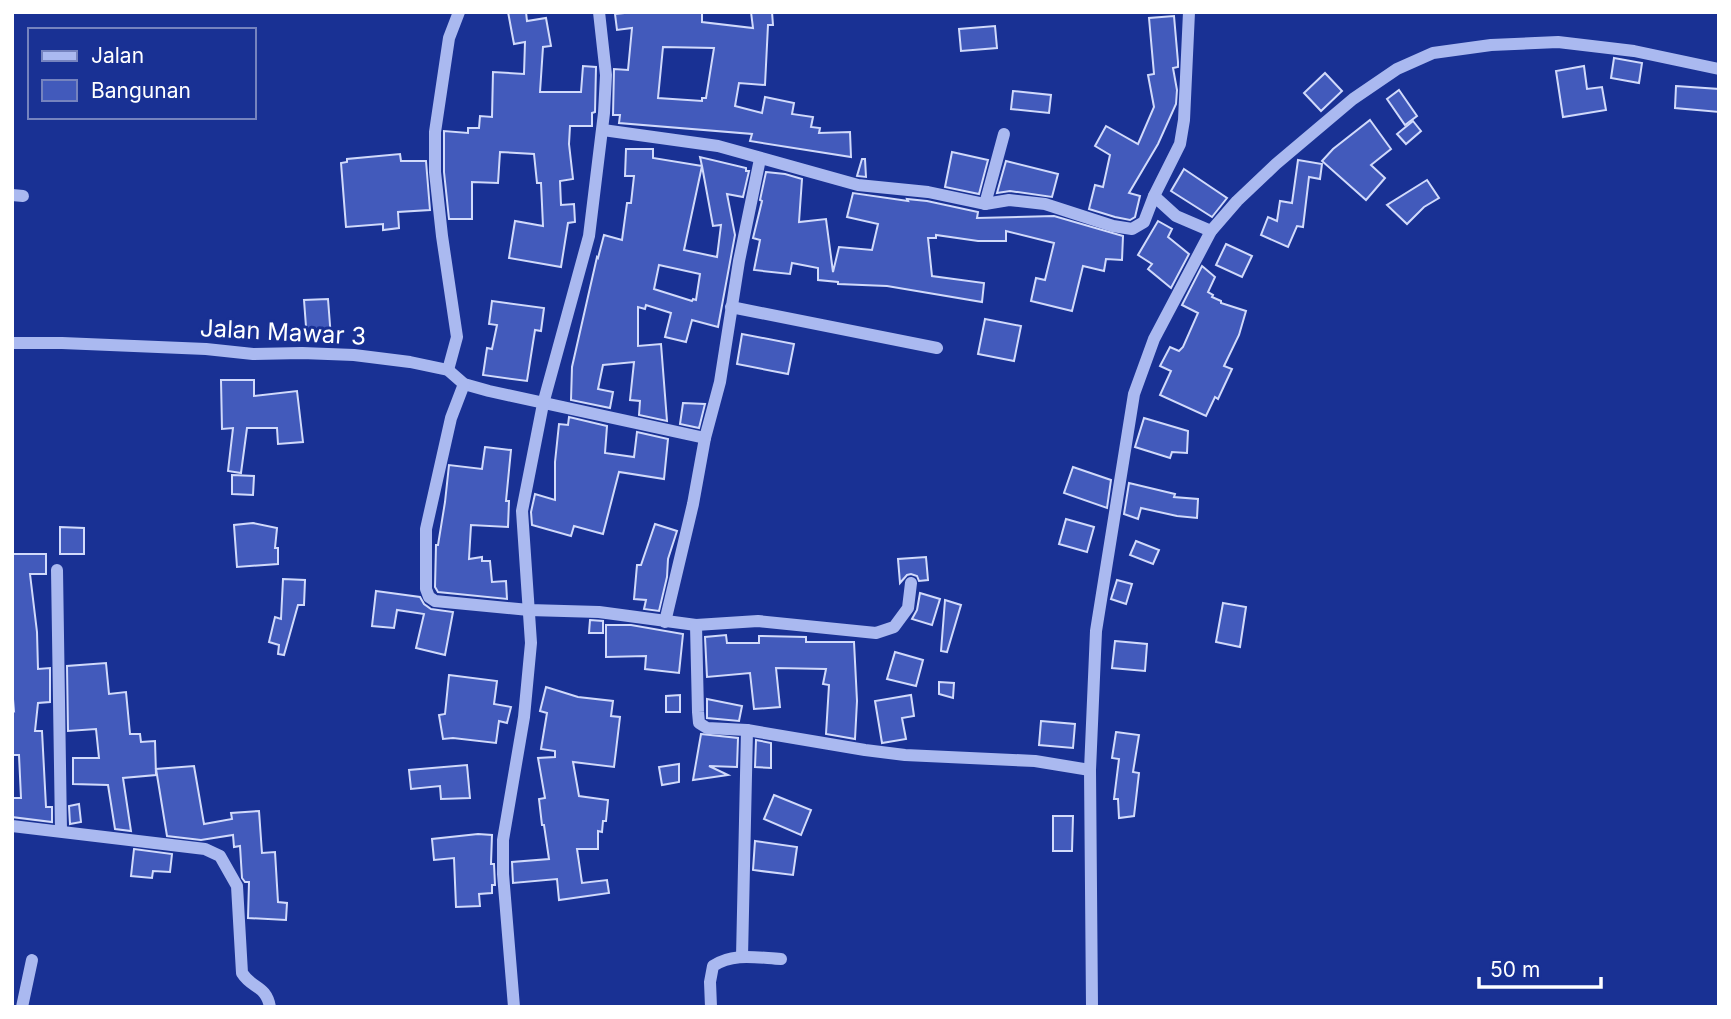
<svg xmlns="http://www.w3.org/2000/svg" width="1731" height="1019" viewBox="0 0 1731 1019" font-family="Inter,sans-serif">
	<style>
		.building { fill: #425abb; stroke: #d1dafb; stroke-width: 2; fill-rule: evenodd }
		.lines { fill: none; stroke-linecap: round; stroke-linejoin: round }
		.minor { stroke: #aab9f0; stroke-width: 12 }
		.labels { text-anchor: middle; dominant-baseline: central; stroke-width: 6; stroke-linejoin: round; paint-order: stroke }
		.street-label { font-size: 24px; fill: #fff; stroke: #193194 }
	</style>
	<rect width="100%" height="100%" fill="#193194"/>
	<!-- building -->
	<g class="building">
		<polygon points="508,12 526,12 527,21 546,18 551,46 543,47 540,92 581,92 583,66 596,67 595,112 592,113 592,126 570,126 569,144 573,179 560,181 561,205 574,204 575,222 568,223 561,267 509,258 515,221 543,226 541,183 537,183 534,154 500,152 498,183 472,182 472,219 449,219 444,172 444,131 468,133 468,128 479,128 480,116 492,117 493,72 524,74 525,42 514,44"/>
		<path d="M634,12h68v10l51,6 -2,-16h21l1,13h-5l-3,60 -26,-2 -4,23 27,7 3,-16 29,6 -2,11 21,3 -2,10 9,1 -1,5 31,-1 1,25 -101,-16 2,-7 -133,-11 1,-8h-7l1,-46 14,1 4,-42 -15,2 -2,-16zM663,47l51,1 -8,50h-4v3l-44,-3z"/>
		<polygon points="1174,16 1178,62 1178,67 1173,68 1177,90 1176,104 1158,144 1129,193 1140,196 1135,217 1130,220 1115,217 1089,209 1095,185 1103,187 1110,155 1095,146 1106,126 1138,144 1154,107 1148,75 1154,74 1149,18"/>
		<polygon points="995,26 997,48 961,51 959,29"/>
		<polygon points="1614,58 1642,63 1639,83 1611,78"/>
		<polygon points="1584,66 1587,89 1602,87 1606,110 1563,117 1556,71"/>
		<polygon points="1325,73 1342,91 1321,111 1304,93"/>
		<polygon points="1676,86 1719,89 1719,112 1675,108"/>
		<polygon points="1399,90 1417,116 1405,125 1387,99"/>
		<polygon points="1013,91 1051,95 1049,113 1011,109"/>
		<polygon points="1370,120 1391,149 1371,165 1385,178 1366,200 1322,161 1333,149"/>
		<polygon points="1413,121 1421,131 1406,144 1397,134"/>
		<path d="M626,149h27v9l49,8 -2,-9 46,11v3h3l-6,26 -16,-3 8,41 -17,92 -26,-7 -6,22 -21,-5 6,-24 -25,-8 -1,4 -7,-2v39l23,-2 6,77 -28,-6 1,-14 -10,-1 4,-38 -31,3 -5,24 15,3 -3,16 -39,-8 1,-33 25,-110 1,1 6,-23 18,5 5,-37h4l3,-27h-9zM702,166l11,60 8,-1 -4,32 -33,-7zM659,265l41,9 -4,26 -3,-1 -1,2 -38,-12z"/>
		<polygon points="952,152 988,160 979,194 945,187"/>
		<polygon points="400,154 401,161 426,161 430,210 398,212 399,228 383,230 383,224 346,227 341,163 347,162 347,159"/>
		<polygon points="862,159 865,159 866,177 857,176"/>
		<polygon points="1298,160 1322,164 1320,179 1309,177 1303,227 1297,226 1288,247 1261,235 1268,217 1277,221 1280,201 1292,203"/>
		<polygon points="1006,161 1058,174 1052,197 1010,191 997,193"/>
		<polygon points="1184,169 1227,198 1212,217 1171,191"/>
		<polygon points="766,172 785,174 802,179 799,222 826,219 833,272 839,247 872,250 878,224 847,217 853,193 908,201 907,199 927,201 978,212 977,218 1054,216 1123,236 1122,260 1106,259 1104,271 1083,266 1072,311 1031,301 1036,278 1045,280 1054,243 1006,231 1006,241 978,241 936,235 936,238 928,238 932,276 984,283 982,302 887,286 838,284 838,282 818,280 818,268 792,263 790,274 754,270 760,240 753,238 762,201 760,200"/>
		<polygon points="1427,180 1439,198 1424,207 1407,224 1387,205"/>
		<polygon points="1158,221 1172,229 1168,237 1189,254 1171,288 1148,269 1152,264 1138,255"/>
		<polygon points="1226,244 1252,256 1242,277 1216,265"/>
		<polygon points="1202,266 1215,277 1208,292 1213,295 1212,297 1221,301 1221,303 1246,311 1239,335 1224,366 1232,369 1218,399 1215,397 1206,416 1160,395 1171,371 1160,366 1170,347 1179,351 1183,347 1198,313 1182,305"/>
		<polygon points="328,299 331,338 307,340 304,300"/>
		<polygon points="492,301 544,308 541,331 535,330 527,381 483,375 487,348 492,349 497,325 489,324"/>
		<polygon points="985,319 1021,326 1014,361 978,354"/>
		<polygon points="742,334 794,344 788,374 737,364"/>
		<polygon points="221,380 254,380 254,396 297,391 303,442 278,444 277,428 247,428 241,473 228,471 233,428 222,429"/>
		<polygon points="683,403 705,404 699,428 680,424"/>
		<polygon points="569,417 607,426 605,453 634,457 637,432 668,439 664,479 619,472 603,534 574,526 571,536 532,525 531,512 535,494 555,500 555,462 559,424 568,425"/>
		<polygon points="1144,418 1188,431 1187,453 1172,452 1170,458 1135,447"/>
		<polygon points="485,447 511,450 506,501 509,501 508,527 471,525 469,559 482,557 482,561 490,561 492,582 506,581 507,599 438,592 435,587 436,545 438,545 445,502 449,465 482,469"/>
		<polygon points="1073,467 1111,480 1107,508 1064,493"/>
		<polygon points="232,475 254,476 253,495 232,494"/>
		<polygon points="1129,483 1175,494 1174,497 1198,499 1197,518 1177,516 1141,508 1138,519 1124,514"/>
		<polygon points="1066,519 1094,527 1087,552 1059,544"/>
		<polygon points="253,523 277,528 275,548 278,548 278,564 237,567 234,525"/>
		<polygon points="655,524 677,531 668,559 667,577 659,611 644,609 646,600 634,599 637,565 641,565"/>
		<polygon points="60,527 84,528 84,554 60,554"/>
		<polygon points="1136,541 1159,550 1153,564 1130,555"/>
		<polygon points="12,554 46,554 46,574 30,574 37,632 38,669 50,668 50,702 38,703 35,731 42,731 46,807 52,807 52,822 12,817 12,798 21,798 19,755 12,755 12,710 14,711 12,687"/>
		<polygon points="926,557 928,580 919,581 917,576 911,574 907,575 900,583 898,559"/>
		<polygon points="283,579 305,580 304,605 298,605 284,655 278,654 279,645 269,642 275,617 281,619"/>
		<polygon points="1117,580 1132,584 1126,604 1111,599"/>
		<polygon points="376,591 420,597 424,604 431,609 453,612 445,655 416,648 424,614 397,610 394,628 372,626"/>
		<polygon points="920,593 940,599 932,625 912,619 917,610"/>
		<polygon points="945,600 961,605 947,652 941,651"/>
		<polygon points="1223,603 1246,607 1240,647 1216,642"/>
		<polygon points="590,620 603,621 603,633 589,633"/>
		<polygon points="606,625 631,625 683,634 679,673 645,669 646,656 606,657"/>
		<polygon points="726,635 727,643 759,643 759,636 806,637 806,642 854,642 857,701 855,739 826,734 829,685 823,684 826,669 776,668 780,707 754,709 750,673 707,677 705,637"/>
		<polygon points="1115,641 1147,644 1145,671 1112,668"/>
		<polygon points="895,652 923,660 916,686 887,679"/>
		<polygon points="106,663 109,694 126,692 130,734 140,734 141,742 155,741 156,775 123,778 131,831 115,829 108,785 73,784 73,758 99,758 96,729 68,731 67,666"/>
		<polygon points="449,675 497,681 494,704 511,707 507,723 499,721 496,743 453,738 443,739 439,715 445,714"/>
		<polygon points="939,682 954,683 953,698 939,694"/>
		<polygon points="546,687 578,697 613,701 611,716 620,717 614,767 573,762 579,796 608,800 606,821 603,821 602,832 598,831 598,849 577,849 582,883 607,880 609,893 559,900 557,879 513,883 512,862 549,859 544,825 542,825 539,799 545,798 538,758 555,757 555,751 541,749 547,713 540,711"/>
		<polygon points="680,695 680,712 666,712 666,696"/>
		<polygon points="911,695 914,716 902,718 906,739 882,743 875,701"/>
		<polygon points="707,699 742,706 739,721 707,718"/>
		<polygon points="1041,721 1075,724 1073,748 1039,745"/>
		<polygon points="1116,732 1139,735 1133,772 1139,773 1134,816 1119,818 1118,799 1114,799 1119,759 1112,758"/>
		<polygon points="701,734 738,738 737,767 709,766 728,775 693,780"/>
		<polygon points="756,740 771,743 771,768 755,767"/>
		<polygon points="679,764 679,782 662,785 659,767"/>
		<polygon points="467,765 470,798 441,799 440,786 411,789 409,770"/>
		<polygon points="194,766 204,824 232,819 231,813 259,811 262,853 275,852 278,902 287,903 286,920 248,918 249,882 245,882 242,878 240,846 234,847 233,835 201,840 167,836 156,769"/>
		<polygon points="774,795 811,810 801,835 764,819"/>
		<polygon points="79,804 81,822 70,824 69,806"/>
		<polygon points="1053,816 1073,816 1072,851 1053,851"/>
		<polygon points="478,834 492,835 491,864 494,864 495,885 492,885 492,893 479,894 480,906 456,907 454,858 434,860 432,839"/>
		<polygon points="755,841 797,847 793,875 753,870"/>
		<polygon points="134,849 172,854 170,872 153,871 152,878 131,876"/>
	</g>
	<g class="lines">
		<!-- minor -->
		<g class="minor">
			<polyline points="603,130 718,146 858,185 928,192 985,204 1009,200 1045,204 1113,226 1132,229 1144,222 1154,196 1176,216 1211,231"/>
			<polyline points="12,195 23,196"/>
			<polyline points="1154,196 1180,144 1184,120 1189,12"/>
			<polyline points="985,204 1004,134"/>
			<polyline points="731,307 937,348"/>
			<polyline points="12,343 62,343 206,349 253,354 302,353 354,355 410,362 448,370 464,384 489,391 705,438"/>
			<polyline points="448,370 457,337 442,236 435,172 435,132 449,38 459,12"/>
			<polyline points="464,384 451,418 426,529 426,589 429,597 435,601 529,610 599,612 696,625 758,621 876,633 894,627 908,608 911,583"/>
			<polyline points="57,570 61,831"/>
			<polyline points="665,622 693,504 705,438 720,382 739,261 760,159"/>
			<polyline points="696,625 698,712 699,723 707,728 747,730 865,750 905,755 1035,761 1090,770"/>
			<path d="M12,826l193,23 15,7 17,30 5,87c10,16 24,12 28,34"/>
			<polyline points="742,957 747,730"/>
			<polyline points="22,1007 32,960"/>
			<polyline points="514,1007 503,874 503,840 524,717 531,643 522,511 543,404 589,236 604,113 606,75 599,12"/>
			<path d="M711,1007l-1,-25 3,-16c20,-14 46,-8 68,-7"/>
			<polyline points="1092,1007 1090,770 1096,631 1134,394 1154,339 1211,231 1237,201 1276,164 1353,99 1397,69 1433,53 1491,45 1558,42 1634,51 1719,69"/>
		</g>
	</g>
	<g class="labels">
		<!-- street labels -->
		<g class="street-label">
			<text transform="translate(283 332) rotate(3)">Jalan Mawar 3</text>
		</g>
	</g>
	<!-- border -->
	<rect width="1731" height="1019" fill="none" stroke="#ffffff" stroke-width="28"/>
	<!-- legend -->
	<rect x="28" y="28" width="228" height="91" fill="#193194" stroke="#7583bf" stroke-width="2"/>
	<rect x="42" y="51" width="35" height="10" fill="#aab9f0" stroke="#7583bf" stroke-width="2"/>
	<text x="91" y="63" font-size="21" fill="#ffffff">Jalan</text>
	<rect x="42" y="80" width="35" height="21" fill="#425abb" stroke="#7583bf" stroke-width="2"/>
	<text x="91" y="98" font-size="21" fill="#ffffff">Bangunan</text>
	<!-- scale -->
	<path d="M1479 977v10h122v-10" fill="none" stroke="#ffffff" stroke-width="3.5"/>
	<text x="1490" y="977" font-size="21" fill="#ffffff" stroke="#193194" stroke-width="5" paint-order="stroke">50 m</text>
</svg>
